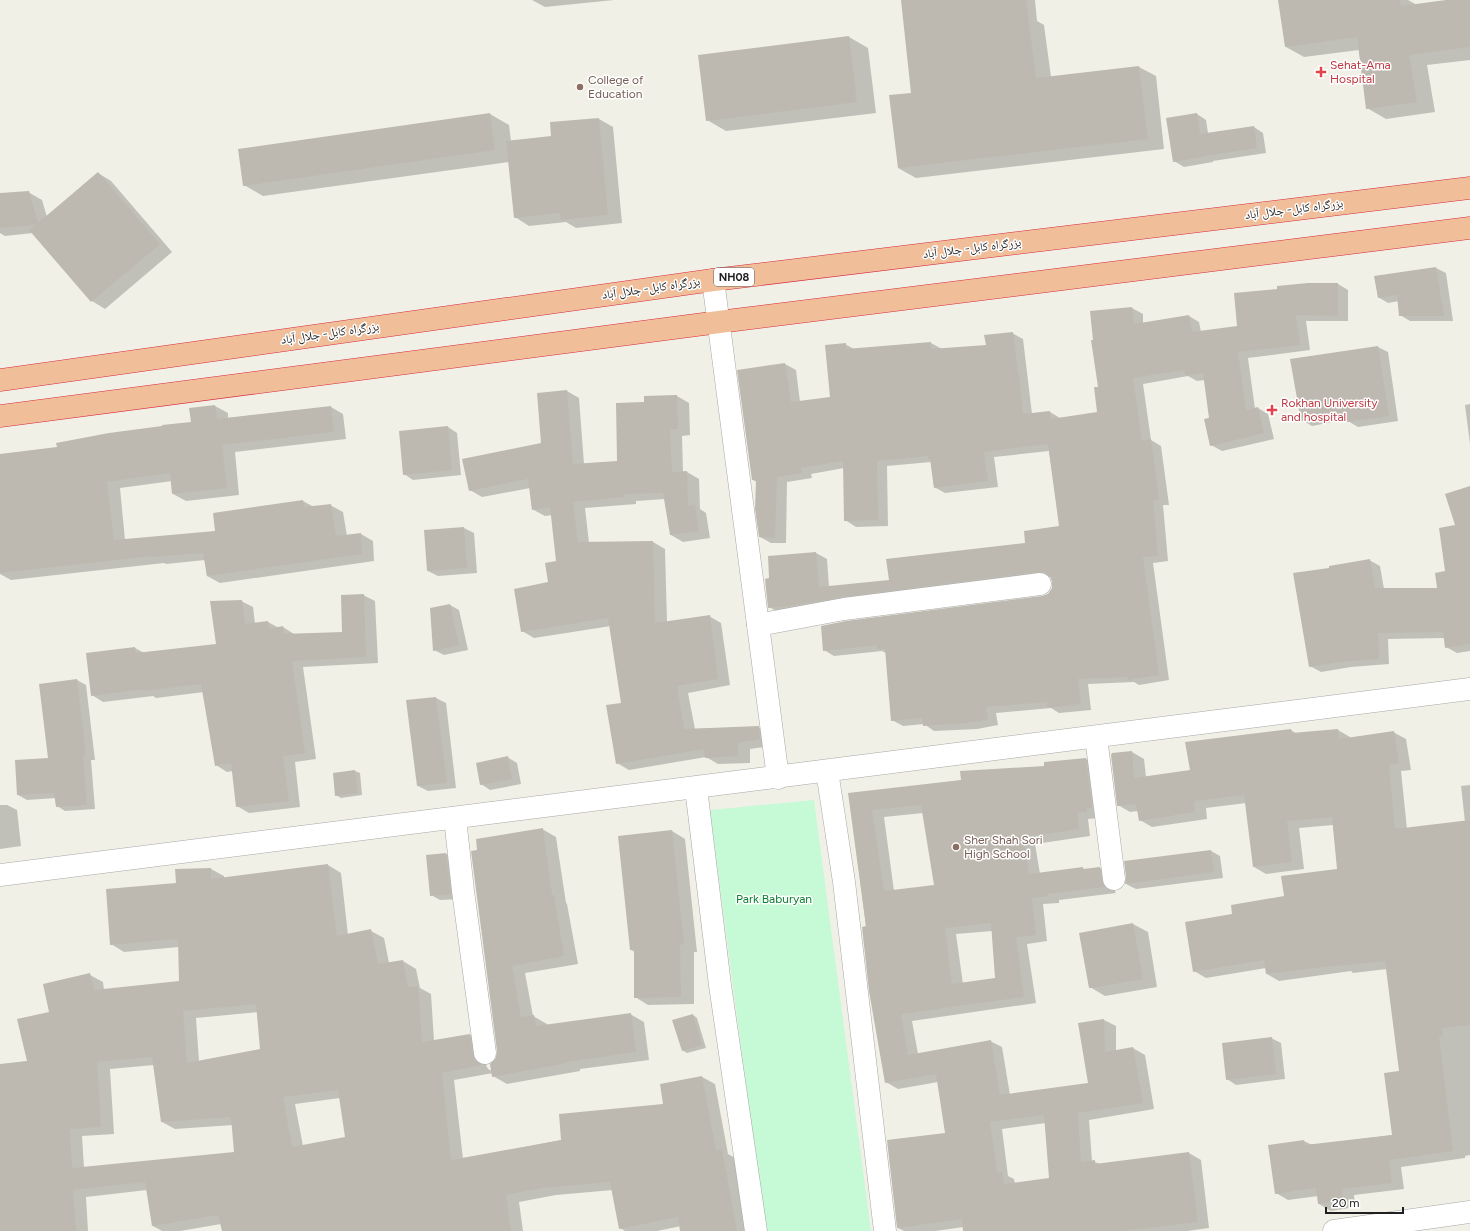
<svg xmlns="http://www.w3.org/2000/svg" width="1470" height="1231" viewBox="0 0 1470 1231" font-family="Figtree,'Noto Naskh Arabic',sans-serif">
	<style>
		.park { fill: #c6f9d5 }
		.shadow { fill: #0003; fill-rule: evenodd }
		.building { fill: #bdb9b0; fill-rule: evenodd }
		.lines { fill: none; stroke-linecap: round; stroke-linejoin: round }
		.minor-casing { stroke: #a7a7a7; stroke-width: 23 }
		.tertiary-casing { stroke: #a7a7a7; stroke-width: 23 }
		.trunk-casing { stroke: #d9293e; stroke-width: 23 }
		.minor { stroke: #fff; stroke-width: 22 }
		.tertiary { stroke: #fff; stroke-width: 22 }
		.trunk { stroke: #f0be99; stroke-width: 22 }
		.health-dot { fill: #e0444e; stroke: #fff; stroke-width: 1.5 }
		.education-dot { fill: #8d6e63; stroke: #fff; stroke-width: 1.5 }
		.labels { text-anchor: middle; dominant-baseline: central; stroke-width: 3; stroke-linejoin: round; paint-order: stroke }
		.shield { fill: #fff; stroke: #636363; stroke-width: 1 }
		.shield-label { font-size: 11px; font-weight: bold; fill: #202020 }
		.health-label { font-size: 12px; fill: #be3a42; stroke: #fff; text-anchor: start }
		.education-label { font-size: 12px; fill: #785e54; stroke: #fff; text-anchor: start }
		.street-label { font-size: 12px; fill: #202020; stroke: #fff }
		.park-label { font-size: 12px; fill: #0d7f31; stroke: #fff }
	</style>
	<rect width="100%" height="100%" fill="#f1f0e7"/>
	<!-- park -->
	<polygon class="park" points="814,800 871,1231 765,1231 710,810"/>
	<!-- shadow -->
	<g class="shadow">
		<polygon points="532,0 614,0 545,7"/>
		<polygon points="902,0 1035,0 1037,21 1044,25 1051,77 1139,67 1156,76 1164,149 916,178 898,168 912,93"/>
		<polygon points="1279,0 1408,0 1417,5 1454,0 1470,0 1470,60 1427,65 1435,112 1386,119 1367,108 1359,50 1304,57 1286,47"/>
		<polygon points="849,37 868,48 876,113 726,131 707,120"/>
		<polygon points="490,114 509,125 511,141 553,137 599,119 613,127 622,223 576,228 566,222 529,226 515,217 509,162 263,196 244,185"/>
		<polygon points="1197,114 1206,120 1208,133 1254,127 1263,133 1266,153 1213,161 1213,162 1184,167 1174,161"/>
		<polygon points="98,173 111,181 172,252 105,309 92,301 33,233 5,236 0,233 0,194 28,192 42,200 47,217"/>
		<polygon points="1436,268 1446,273 1453,321 1410,321 1400,315 1399,301 1388,303 1378,297 1375,277"/>
		<polygon points="1338,284 1348,290 1348,321 1306,321 1310,350 1248,358 1255,409 1258,408 1268,414 1274,439 1222,451 1211,445 1210,419 1205,380 1197,381 1188,376 1143,384 1151,440 1161,446 1169,505 1163,505 1168,561 1153,563 1169,680 1139,685 1134,682 1088,684 1091,710 1059,713 1051,708 996,713 998,725 977,729 934,731 924,724 903,726 892,720 886,653 882,651 834,656 824,650 1042,597 1048,594 1052,590 1053,583 1051,577 853,602 780,613 769,607 770,579 769,557 816,553 827,559 829,587 890,581 1026,544 1060,527 1049,451 994,457 998,487 945,493 934,487 931,462 887,466 888,526 856,527 845,520 844,468 811,474 812,478 787,482 786,543 771,543 760,537 757,482 753,480 739,371 785,364 796,370 800,402 831,398 845,344 854,349 931,343 942,349 987,346 1012,333 1023,339 1032,414 1050,412 1060,418 1098,413 1100,388 1132,308 1143,314 1143,324 1189,316 1199,322 1201,332 1238,327"/>
		<polygon points="1378,347 1388,352 1398,421 1358,427 1348,421 1348,419 1312,426 1302,420 1291,360"/>
		<polygon points="567,391 579,398 584,464 618,462 644,403 677,396 689,403 690,435 682,436 683,472 687,472 699,479 700,509 706,513 710,538 683,542 671,535 665,499 636,501 636,504 585,508 589,543 653,542 665,549 667,622 709,616 721,623 730,685 688,693 695,729 758,727 770,734 772,746 750,749 750,763 718,764 706,757 629,770 617,763 622,703 611,626 534,638 522,631 549,582 557,562 552,515 545,516 532,509 530,488 482,497 470,490 542,444"/>
		<polygon points="1470,404 1470,444 1465,405"/>
		<polygon points="215,406 228,413 228,418 331,407 343,414 346,439 235,452 239,495 186,501 173,494 172,481 120,488 125,540 216,532 214,514 303,501 314,507 330,505 343,512 347,536 361,534 373,541 374,561 220,583 207,576 205,560 166,564 164,563 11,580 0,574 0,455 58,448 192,423 190,409"/>
		<polygon points="448,427 457,433 461,475 413,480 404,474"/>
		<polygon points="464,528 474,533 477,573 438,576 428,571"/>
		<polygon points="1470,544 1470,651 1457,653 1446,647 1445,638 1388,639 1389,664 1351,667 1321,672 1310,666 1330,569 1369,560 1380,566 1384,589 1438,589 1446,572"/>
		<polygon points="363,595 375,601 378,663 303,667 316,759 295,762 300,807 249,813 237,806 233,771 227,772 216,765 204,692 156,698 153,696 103,702 92,695 135,648 144,653 217,645 241,601 253,607 255,624 268,622 279,628 283,627 294,634 343,633"/>
		<polygon points="450,605 459,610 468,650 444,655 434,650"/>
		<polygon points="77,680 86,685 95,760 91,760 95,809 65,811 57,806 56,798 27,800 18,795 49,759"/>
		<polygon points="436,698 446,703 456,788 428,791 418,786"/>
		<polygon points="1291,730 1297,734 1338,730 1350,737 1350,738 1393,732 1406,739 1411,770 1401,771 1407,829 1465,822 1461,786 1470,785 1470,1155 1465,1156 1465,1158 1401,1167 1404,1189 1354,1195 1355,1207 1331,1211 1319,1204 1318,1196 1288,1200 1276,1193 1270,1146 1304,1141 1312,1145 1393,1135 1400,1072 1387,969 1353,973 1351,971 1279,981 1267,974 1266,968 1206,978 1194,971 1233,915 1285,897 1338,870 1333,825 1299,828 1304,869 1266,874 1254,867 1246,803 1206,808 1207,819 1152,827 1140,820 1138,811 1130,812 1118,805 1113,754 1132,752 1144,759 1146,777 1191,771"/>
		<polygon points="507,757 517,763 521,784 490,790 481,784"/>
		<path d="M1086,759l12,7 1,52 -11,1 2,17 -55,8 5,30 42,-6 4,2 14,-2 12,7 1,13 3,5 -57,7v3l-16,1 4,37 -20,3 9,59 -124,18 6,33 72,-13 12,6 8,48 79,-11 -10,-60 25,-4 12,6v25l17,-3 12,7 9,54 -65,11 3,41 8,3 89,-11 12,7 8,68 -22,3h-223v-4l-29,4h-31l-6,-3 49,-94 -9,-52 -40,7 -12,-7 -37,-288 113,-13zM923,813l12,73 -41,5 -10,-74zM992,931l4,48 -33,5 -7,-50zM1046,1123l4,56 -35,5 -1,-5 -6,-3 -6,-47z"/>
		<polygon points="355,771 360,773 362,795 341,798 336,795"/>
		<polygon points="0,805 7,805 17,810 21,846 0,849"/>
		<path d="M542,829l14,8 10,66 1,1 11,60 -53,9 8,43 14,8 1,2 82,-12 14,8 5,38 -69,9v2l-73,13 -14,-8v-3l-39,7 9,79 99,-19 103,-35 37,-28 13,7 13,70 7,4 13,73h-67v-5l-24,5h-32l-5,-3 -7,-38 -57,5 -37,7 4,29h-300l-2,-7 -41,7h-18l-9,-5 -6,-36 -61,7 2,34h-88v-166l28,-4 22,-48 40,-38 13,7 1,8 76,-8 -1,-35 -55,5 -13,-8 66,-60 34,-15 13,7v2l104,-13 13,8 7,62 23,-4 13,7 5,25 14,-2 13,8 4,19 11,6 3,47 36,-6 13,8 2,20 3,6 4,2 6,-20 -26,-199zM258,1012l3,38 -62,11 -3,-43zM154,1065l8,57 13,7 58,-4 2,28 -151,15 -2,-32 32,-2 -4,-65zM340,1098l6,40 -43,8 -8,-42z"/>
		<polygon points="672,831 685,839 697,952 694,952 694,1004 648,1005 635,997 635,952 631,950"/>
		<polygon points="1211,851 1220,856 1223,878 1136,889 1126,884"/>
		<polygon points="446,854 456,860 460,899 440,900 431,895"/>
		<polygon points="1133,924 1148,932 1157,987 1105,996 1090,987"/>
		<polygon points="693,1015 697,1018 706,1048 687,1053 682,1050"/>
		<polygon points="1271,1038 1281,1043 1285,1079 1236,1085 1227,1079"/>
	</g>
	<!-- building -->
	<g class="building">
		<polygon points="901,0 1026,0 1036,78 1139,66 1148,139 898,168 889,95 911,93"/>
		<polygon points="1278,0 1400,0 1401,6 1446,0 1470,0 1470,47 1409,55 1417,102 1366,109 1357,37 1285,47"/>
		<polygon points="849,36 857,102 706,121 698,55"/>
		<polygon points="490,113 495,150 243,186 238,149"/>
		<polygon points="1197,113 1200,134 1254,126 1257,148 1204,156 1204,157 1173,162 1166,118"/>
		<polygon points="599,118 608,215 561,220 560,213 514,218 506,141 551,136 550,122"/>
		<polygon points="98,172 160,244 91,302 29,230 36,225 0,228 0,193 29,191 38,223"/>
		<polygon points="1436,267 1444,316 1399,316 1397,295 1378,298 1374,276"/>
		<polygon points="1308,283 1338,283 1338,316 1296,315 1300,345 1238,352 1246,410 1258,407 1264,433 1210,446 1204,419 1209,418 1203,373 1186,376 1184,370 1133,378 1142,441 1151,439 1159,499 1153,500 1158,556 1143,557 1159,675 1128,680 1127,677 1078,679 1081,704 1047,708 1047,702 986,707 988,720 966,723 923,726 922,718 891,721 885,649 877,649 877,645 823,651 821,626 846,621 1042,596 1048,594 1052,588 1052,582 1050,576 1044,572 1038,572 842,597 790,606 768,608 765,579 769,578 768,556 816,552 819,587 889,580 886,559 1025,543 1024,531 1059,526 1048,444 984,452 988,481 934,488 930,459 928,459 928,456 877,461 878,520 844,521 843,461 801,468 802,473 777,477 775,538 759,537 755,509 756,480 752,480 737,370 785,363 791,402 830,397 825,345 846,343 846,349 931,342 931,349 986,345 984,335 1013,332 1018,374 1019,374 1023,414 1050,411 1051,419 1097,412 1094,387 1098,387 1091,340 1093,340 1090,311 1132,307 1134,324 1189,315 1192,332 1237,326 1234,293 1277,289 1277,286"/>
		<polygon points="1378,346 1389,416 1347,422 1346,412 1301,421 1290,359"/>
		<polygon points="567,390 573,464 617,461 616,403 644,402 644,396 677,395 678,429 670,429 672,472 687,471 688,506 695,505 699,531 670,535 663,493 624,494 624,497 573,502 578,542 653,541 655,623 710,615 718,679 677,686 684,729 759,726 760,739 738,743 738,756 705,758 704,749 616,764 606,705 621,703 608,618 521,632 514,589 548,582 545,563 556,561 550,507 532,510 528,479 469,491 462,459 541,443 537,393"/>
		<polygon points="215,405 217,419 331,406 334,432 222,445 227,488 172,494 170,473 107,482 114,540 215,531 213,513 303,500 304,507 331,504 336,536 361,533 362,554 207,576 203,553 152,557 152,556 0,573 0,454 57,447 56,443 109,433 162,426 162,425 191,422 189,408"/>
		<polygon points="448,426 452,470 403,475 399,431"/>
		<polygon points="1470,486 1470,644 1445,648 1443,632 1378,633 1379,659 1340,662 1309,667 1293,573 1329,568 1329,566 1370,559 1375,588 1437,588 1435,573 1445,571 1439,528 1455,525 1445,494"/>
		<polygon points="464,527 467,568 427,571 424,530"/>
		<polygon points="364,594 366,657 292,661 305,753 283,756 289,801 236,807 231,763 215,766 201,684 143,691 143,689 91,696 86,653 135,647 136,653 216,644 210,601 242,600 245,624 268,621 269,629 283,626 284,634 342,632 341,595"/>
		<polygon points="450,604 459,645 433,651 430,608"/>
		<polygon points="77,679 86,755 83,756 87,805 56,807 54,793 17,795 15,760 48,758 39,684"/>
		<polygon points="436,697 447,783 417,786 406,700"/>
		<polygon points="1291,729 1292,733 1338,729 1339,739 1394,731 1399,763 1389,765 1395,829 1470,820 1470,1025 1442,1028 1443,1036 1439,1037 1453,1151 1389,1160 1392,1183 1342,1189 1343,1201 1318,1204 1316,1188 1275,1194 1268,1145 1304,1140 1305,1145 1392,1135 1384,1073 1399,1071 1385,961 1340,966 1340,965 1266,974 1264,960 1193,972 1185,922 1232,914 1231,905 1284,896 1281,876 1337,869 1332,817 1287,821 1292,862 1253,867 1244,795 1194,801 1195,812 1139,821 1136,804 1117,806 1111,755 1112,753 1132,751 1134,778 1190,770 1185,742"/>
		<polygon points="508,756 512,779 480,785 476,763"/>
		<path d="M1086,758l6,50h-5v4l-10,1 2,16 -55,8 5,37 54,-7v2l17,-2 2,14 3,6 -58,7 1,2 -16,2 4,37 -20,2 8,60 -123,17 7,41 83,-15 9,55 88,-12 -10,-60 26,-4 1,33 28,-5 10,56 -65,10 3,49 14,-2v4l94,-12 9,70 -76,9h-159l-1,-12 -65,9 -10,-88 58,-7 -9,-59 -51,9 -16,-92 -7,-64 4,-1 -18,-133 113,-13 -1,-9 84,-5v-4zM921,805l13,80 -50,6 -12,-81zM991,923l4,55 -43,6 -7,-56zM1044,1115l5,63 -45,6 -2,-12h-5l-7,-50z"/>
		<polygon points="355,770 358,793 335,796 333,773"/>
		<polygon points="543,828 552,895 554,895 564,956 512,966 521,1017 534,1015 536,1026 631,1013 636,1052 567,1062 567,1063 492,1077 490,1064 496,1058 497,1051 471,851 477,850 476,839"/>
		<polygon points="672,830 684,944 680,945 681,997 634,998 634,950 630,950 618,836"/>
		<polygon points="1211,850 1214,872 1125,884 1126,877 1124,861"/>
		<polygon points="446,853 451,894 430,896 426,855"/>
		<path d="M328,864l9,72 34,-7 7,35 25,-4 5,27 10,-1 4,56 48,-8 3,21 2,5 5,4 3,1 -41,8 9,87 110,-20 -2,-26 104,-10 -3,-20 42,-8 14,74 6,-1 15,82h-57l-2,-14 -59,12 -9,-47 -68,6 -36,7 5,36h-289l-4,-16 -66,11 -7,-44 -72,8 3,41h-76v-167l27,-3 -10,-42 32,-7 -6,-28 47,-11 4,17 85,-9 -1,-42 -68,6 -4,-56 70,-6 -1,-14 36,-1v11zM256,1004l4,45 -73,14 -4,-52zM152,1057l9,65 70,-5 3,35 -162,16 -2,-39 31,-2 -4,-65zM338,1090l7,47 -53,10 -9,-50z"/>
		<polygon points="1133,923 1143,979 1092,988 1089,988 1079,933"/>
		<polygon points="693,1014 702,1045 682,1051 672,1020"/>
		<polygon points="1272,1037 1276,1074 1226,1080 1222,1043"/>
	</g>
	<g class="lines">
		<!-- minor casing -->
		<g class="minor-casing">
			<g id="minor">
				<polyline points="713,280 778,778"/>
				<polyline points="758,625 844,609 1040,584"/>
				<polyline points="1096,737 1114,879"/>
				<polyline points="827,771 844,882 885,1231"/>
				<polyline points="696,788 720,985 756,1231"/>
				<polyline points="455,818 463,891 485,1053"/>
				<polyline points="1334,1231 1470,1212"/>
			</g>
		</g>
		<!-- tertiary casing -->
		<g class="tertiary-casing">
			<polyline id="tertiary" points="0,875 1470,689"/>
		</g>
		<!-- trunk casing -->
		<g class="trunk-casing">
			<g id="trunk">
				<polyline points="0,380 713,280 1470,188"/>
				<polyline points="0,416 719,322 1470,228"/>
			</g>
		</g>
		<!-- minor -->
		<use href="#minor" class="minor"/>
		<!-- tertiary -->
		<use href="#tertiary" class="tertiary"/>
		<!-- trunk -->
		<use href="#trunk" class="trunk"/>
	</g>
	<!-- markers -->
	<g class="health-dot">
		<path d="M1319 66h4v4h4v4h-4v4h-4v-4h-4v-4h4z"/>
		<path d="M1270 404h4v4h4v4h-4v4h-4v-4h-4v-4h4z"/>
	</g>
	<g class="education-dot">
		<circle cx="580" cy="87" r="4"/>
		<circle cx="956" cy="847" r="4"/>
	</g>
	<g class="labels">
		<!-- shield labels -->
		<rect class="shield" x="714" y="268" width="40" height="18" rx="3"/>
		<g class="shield-label">
			<text x="734" y="277">NH08</text>
		</g>
		<!-- health labels -->
		<g class="health-label">
			<text x="1330" y="65">Sehat-Ama<tspan x="1330" dy="14">Hospital</tspan></text>
			<text x="1281" y="403">Rokhan University<tspan x="1281" dy="14">and hospital</tspan></text>
		</g>
		<!-- education labels -->
		<g class="education-label">
			<text x="588" y="80">College of<tspan x="588" dy="14">Education</tspan></text>
			<text x="964" y="840">Sher Shah Sori<tspan x="964" dy="14">High School</tspan></text>
		</g>
		<!-- street labels -->
		<g class="street-label">
			<text transform="translate(1294 209) rotate(-7)">بزرگراه کابل- جلال آباد</text>
			<text transform="translate(972 248) rotate(-7)">بزرگراه کابل- جلال آباد</text>
			<text transform="translate(651 288) rotate(-8)">بزرگراه کابل- جلال آباد</text>
			<text transform="translate(330 333) rotate(-8)">بزرگراه کابل- جلال آباد</text>
		</g>
		<!-- park labels -->
		<g class="park-label">
			<text x="774" y="899">Park Baburyan</text>
		</g>
	</g>
	<!-- scale -->
	<path d="M1326 1207v6h77v-6" fill="none" stroke="#202020" stroke-width="2"/>
	<text x="1332" y="1207" font-size="12" fill="#202020" stroke="#ffffff" stroke-width="3" paint-order="stroke">20 m</text>
</svg>
